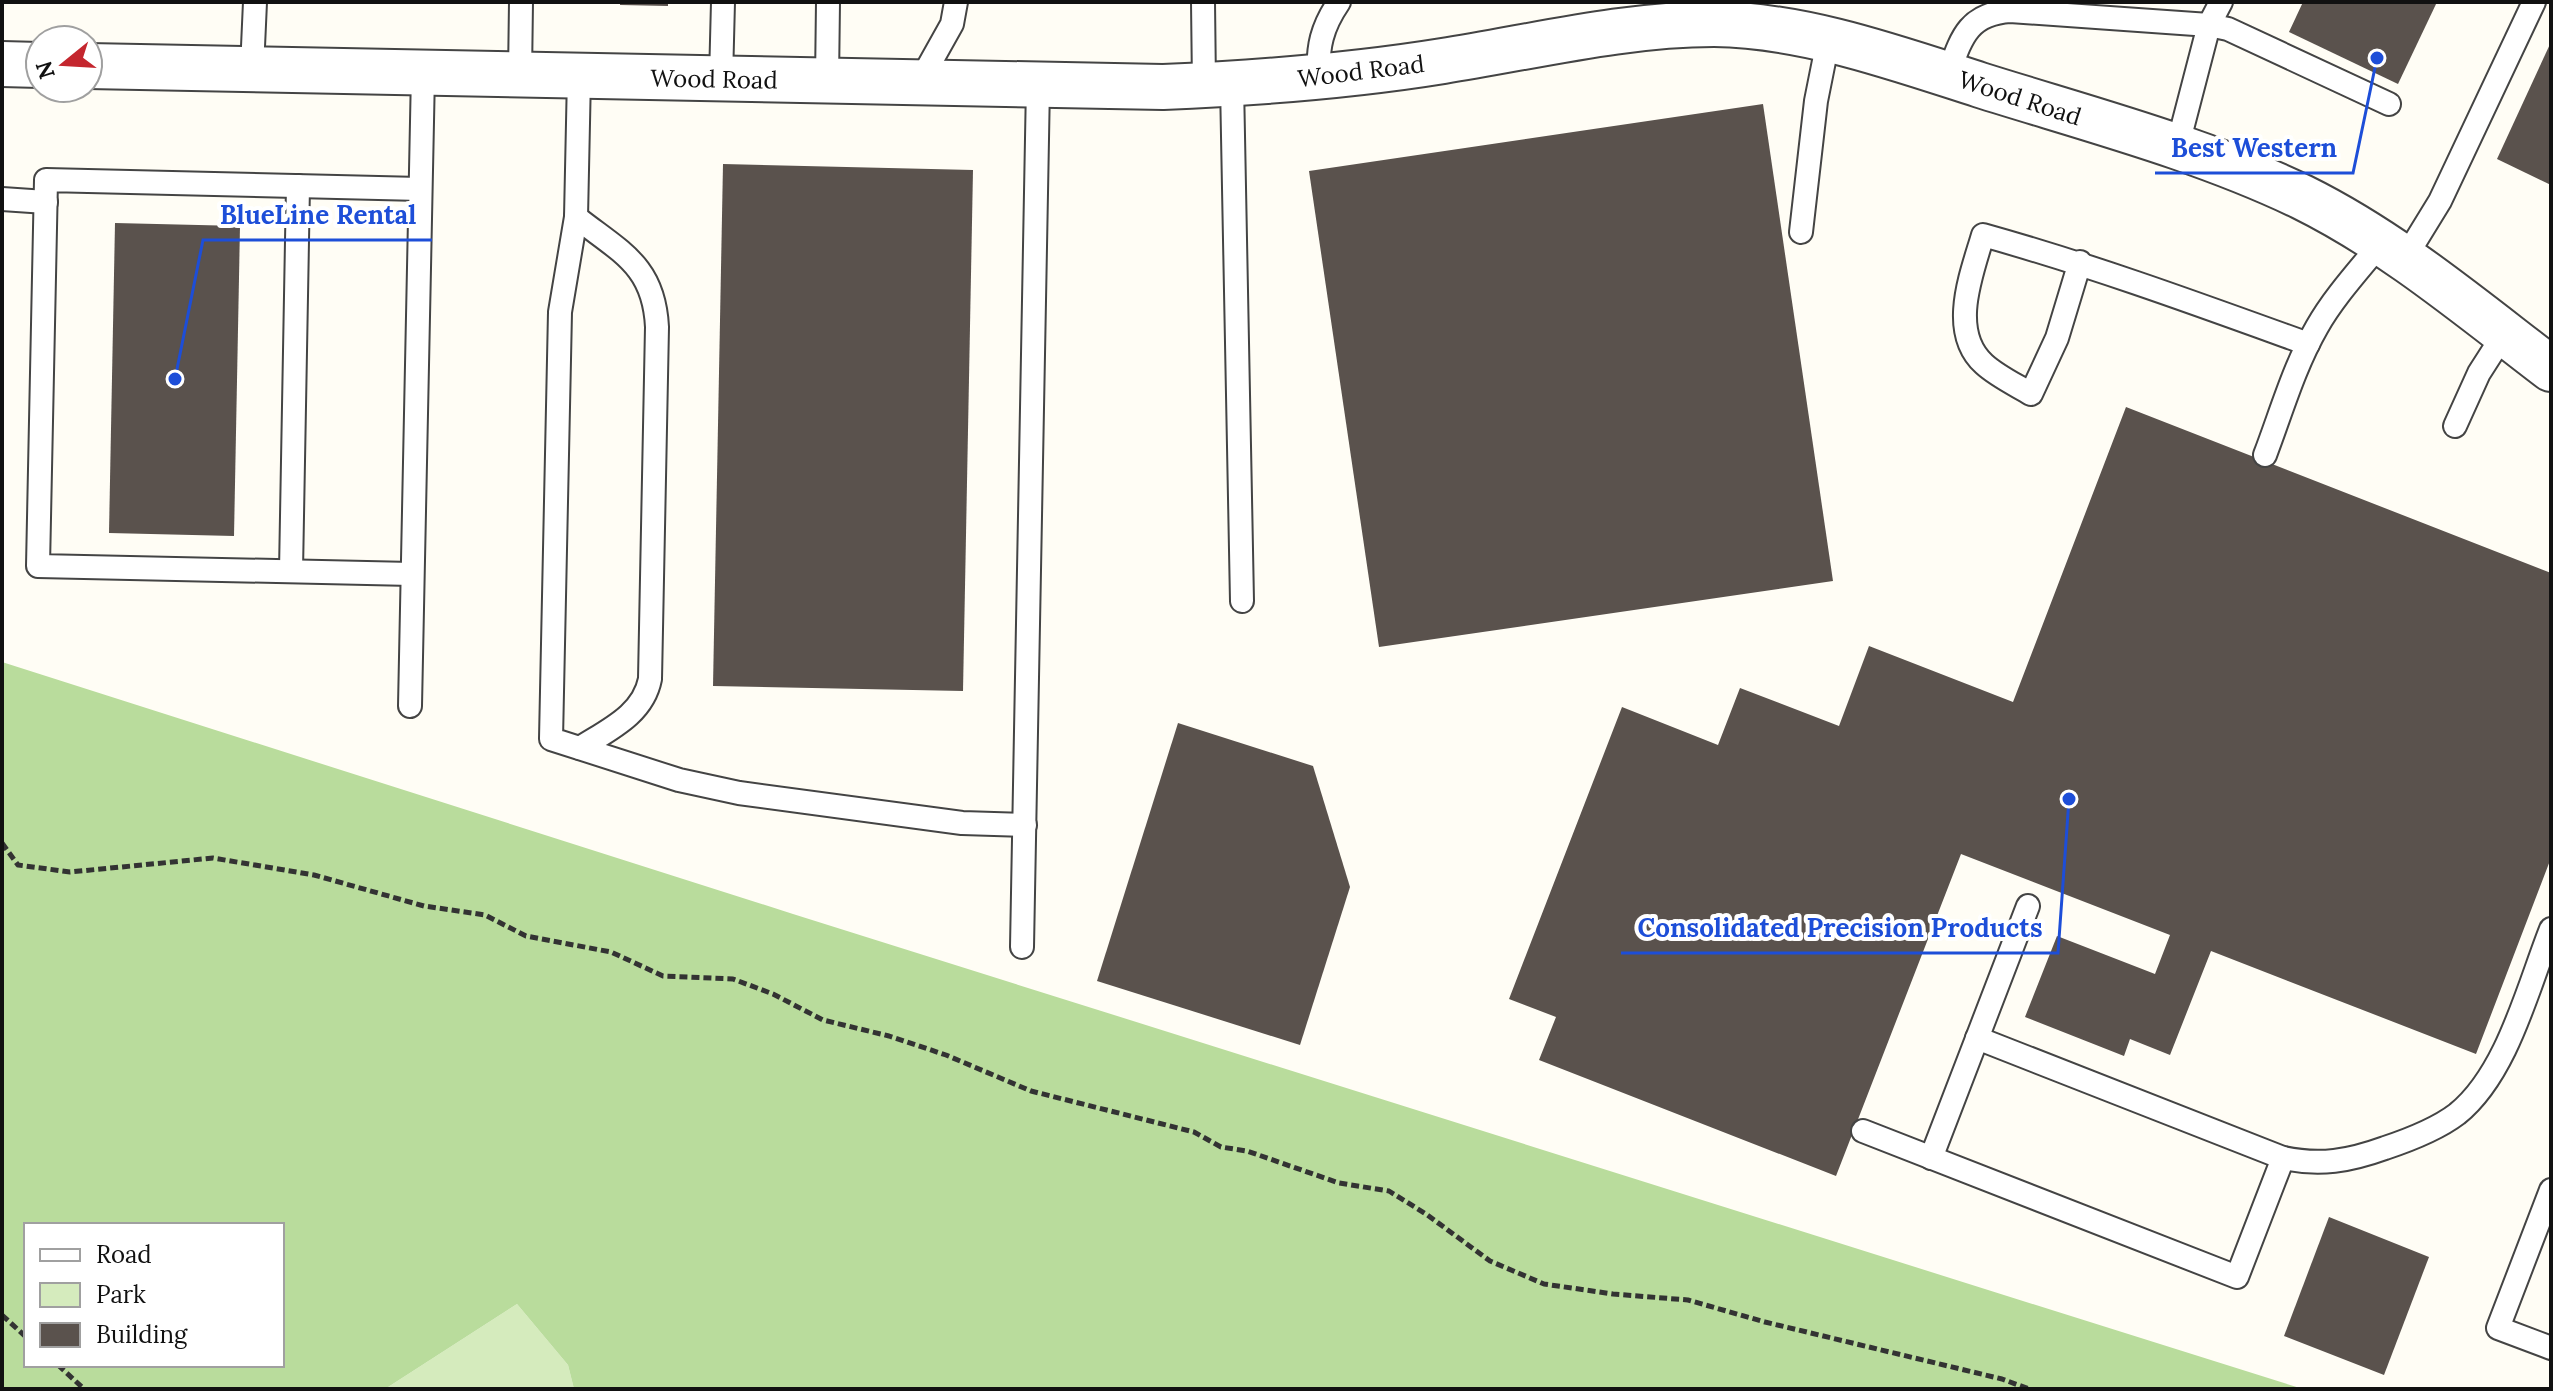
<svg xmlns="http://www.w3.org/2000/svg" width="2553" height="1391" viewBox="0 0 2553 1391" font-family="Lora,serif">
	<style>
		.green { fill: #d5ebbd }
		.forest { fill: #b9dc9c; fill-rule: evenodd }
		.building { fill: #5a524d }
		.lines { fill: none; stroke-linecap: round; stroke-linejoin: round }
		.service-casing { stroke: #444; stroke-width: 26 }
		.minor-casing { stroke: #444; stroke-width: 48 }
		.path { stroke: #333; stroke-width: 5; stroke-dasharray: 8 4; stroke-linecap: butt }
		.service { stroke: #fff; stroke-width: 22 }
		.minor { stroke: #fff; stroke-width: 44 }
		.labels { text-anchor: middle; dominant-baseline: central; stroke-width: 8; stroke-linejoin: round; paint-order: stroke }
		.street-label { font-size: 24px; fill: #111; stroke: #fff }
		.leader { fill: none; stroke: #1d4ed8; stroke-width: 3 }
		.callout-dot { fill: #1d4ed8; stroke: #fff; stroke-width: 3 }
		.callout-label { font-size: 26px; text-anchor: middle; font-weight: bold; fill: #1d4ed8; stroke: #fff; stroke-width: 8; stroke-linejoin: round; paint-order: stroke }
	</style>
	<rect width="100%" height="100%" fill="#fffdf5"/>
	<!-- green -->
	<polygon class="green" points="517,1304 568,1365 574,1389 385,1389"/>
	<!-- forest -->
	<path class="forest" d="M2,662l791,252 1510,475h-1729l-6,-24 -51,-61 -132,85h-383zM26,1225h256v140h-256z"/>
	<!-- building -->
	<g class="building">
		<polygon points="620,2 668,2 668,6 620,5"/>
		<polygon points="2303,2 2437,2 2398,84 2289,32"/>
		<polygon points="2551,42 2551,185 2497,159"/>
		<polygon points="1763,104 1833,581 1379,647 1309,171"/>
		<polygon points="723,164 973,170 963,691 713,686"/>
		<polygon points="115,223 240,226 234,536 109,533"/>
		<polygon points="2126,407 2551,573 2551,858 2476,1054 2211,951 2170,1055 2130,1039 2124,1056 2025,1017 2057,936 2155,974 2170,935 1961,854 1836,1176 1539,1060 1556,1017 1509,999 1622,707 1718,745 1740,688 1839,726 1869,646 2013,702"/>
		<polygon points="1178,723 1313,766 1350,887 1300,1045 1097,981"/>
		<polygon points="2329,1217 2429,1257 2384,1375 2284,1336"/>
	</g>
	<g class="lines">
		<!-- service casing -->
		<g class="service-casing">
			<g id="service">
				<polyline points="1203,2 1204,85"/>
				<polyline points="252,69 255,2"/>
				<polyline points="520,75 521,2"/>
				<path d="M1948,75c13,-36 19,-61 62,-64l199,14 19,4 161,75"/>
				<polyline points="579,76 576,217 560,312 551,739 679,780 739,793 962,823 1025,825"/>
				<path d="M1319,77c-2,-30 3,-50 20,-75"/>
				<polyline points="721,79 723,2"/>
				<polyline points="827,81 828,2"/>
				<polyline points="919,83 952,24 956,2"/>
				<polyline points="1232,84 1242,601"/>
				<polyline points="2177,148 2209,25 2221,2"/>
				<polyline points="2,199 46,202"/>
				<path d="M576,217c44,35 78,48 81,110l-7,352c-7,36 -42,51 -70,69"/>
				<polyline points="1801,232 1816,101 1828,41"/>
				<polyline points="2405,258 2440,201 2534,2"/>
				<path d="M2080,262l-23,76 -26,56c-15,-9 -34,-18 -47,-30 -36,-33 -12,-91 -1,-129 111,31 217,70 325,109"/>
				<polyline points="2455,426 2479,373 2504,334"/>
				<path d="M2265,455c16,-42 29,-88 52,-128 17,-30 42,-57 64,-84"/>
				<polyline points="291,571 298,186"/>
				<polyline points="412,574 38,566 46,180 420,189"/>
				<polyline points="410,706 423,73"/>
				<polyline points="1022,947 1038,85"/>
				<path d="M1977,1038l306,120c37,8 66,3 102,-10 24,-8 51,-18 72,-34 50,-40 71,-127 94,-185"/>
				<polyline points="1863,1131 2237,1277 2283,1158"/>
				<polyline points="1931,1158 2028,906"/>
				<polyline points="2551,1190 2498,1328 2551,1348"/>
			</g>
		</g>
		<!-- minor casing -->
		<g class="minor-casing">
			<g id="minor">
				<polyline points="2,64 40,65"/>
				<path d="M88,66l1075,21c94,-4 187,-11 280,-26 89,-14 181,-37 271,-37 90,1 182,34 266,61 108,34 220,63 322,112 91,45 169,111 249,172"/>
			</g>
		</g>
		<!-- path -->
		<g class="path">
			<polyline points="2,843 18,865 70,872 213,858 314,875 424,906 485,915 526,936 611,952 663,976 733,979 773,994 823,1020 889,1036 946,1055 1031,1091 1194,1132 1221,1147 1247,1151 1339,1183 1389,1191 1426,1214 1490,1261 1544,1284 1613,1294 1688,1300 1765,1322 2002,1379 2029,1389"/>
			<polyline points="2,1315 26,1337"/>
			<polyline points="58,1365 84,1389"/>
		</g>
		<!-- service -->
		<use href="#service" class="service"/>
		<!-- minor -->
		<use href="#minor" class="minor"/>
	</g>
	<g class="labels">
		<!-- street labels -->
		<g class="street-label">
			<text transform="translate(1361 71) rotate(-7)">Wood Road</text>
			<text transform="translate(714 79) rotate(1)">Wood Road</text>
			<text transform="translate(2020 98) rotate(18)">Wood Road</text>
		</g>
	</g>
	<!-- callouts -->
	<path class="leader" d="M2377 58L2353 173H2155M175 379L203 240H432M2069 799L2058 953H1621"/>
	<g class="callout-dot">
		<circle cx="2377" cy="58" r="8"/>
		<circle cx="175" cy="379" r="8"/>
		<circle cx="2069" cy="799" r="8"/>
	</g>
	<g class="callout-label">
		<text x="2254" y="157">Best Western</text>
		<text x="318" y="224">BlueLine Rental</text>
		<text x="1840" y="937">Consolidated Precision Products</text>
	</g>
	<!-- border -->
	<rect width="2553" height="1391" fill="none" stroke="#111111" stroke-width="8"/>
	<!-- legend -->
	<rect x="24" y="1223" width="260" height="144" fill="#ffffff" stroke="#a0a0a0" stroke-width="2"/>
	<rect x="40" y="1249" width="40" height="12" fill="#ffffff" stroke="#a0a0a0" stroke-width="2"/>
	<text x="96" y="1263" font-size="24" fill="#111111">Road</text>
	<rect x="40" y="1283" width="40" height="24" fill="#d5ebbd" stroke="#a0a0a0" stroke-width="2"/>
	<text x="96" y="1303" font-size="24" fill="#111111">Park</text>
	<rect x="40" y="1323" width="40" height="24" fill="#5a524d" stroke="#a0a0a0" stroke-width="2"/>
	<text x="96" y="1343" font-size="24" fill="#111111">Building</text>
	<!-- north arrow -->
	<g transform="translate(64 64) rotate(252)"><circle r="38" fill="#ffffff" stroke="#a0a0a0" stroke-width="2"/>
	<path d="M0-6L14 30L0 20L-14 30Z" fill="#c4262e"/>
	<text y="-12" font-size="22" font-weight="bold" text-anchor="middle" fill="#111111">N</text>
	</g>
</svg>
